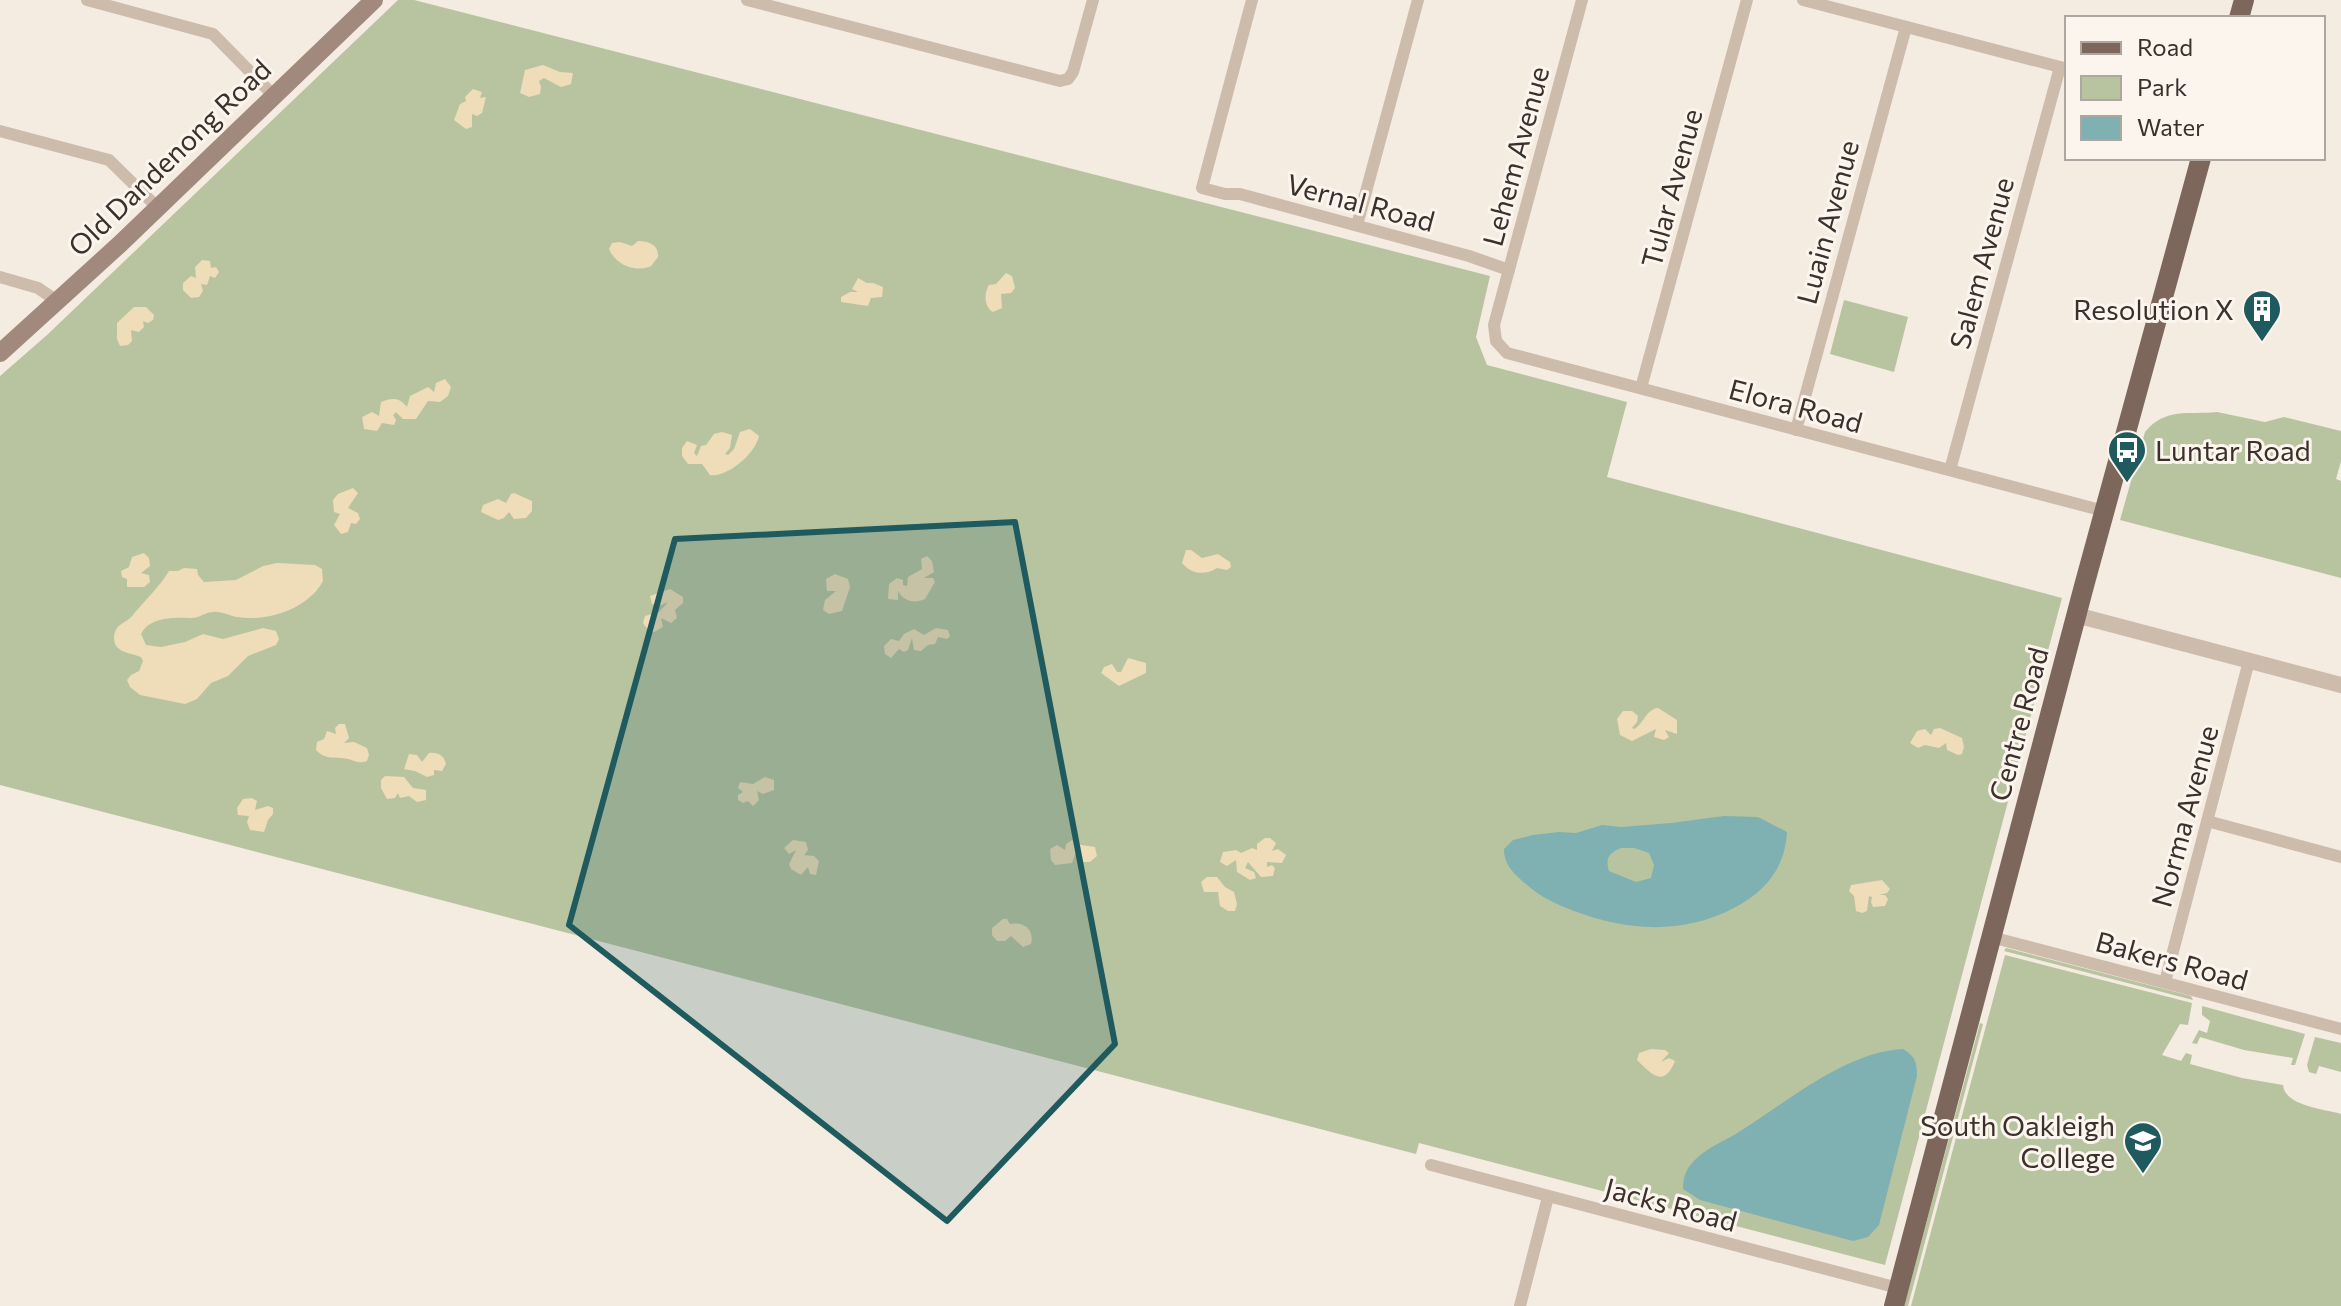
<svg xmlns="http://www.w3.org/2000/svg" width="2341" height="1306" viewBox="0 0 2341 1306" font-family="Commissioner,sans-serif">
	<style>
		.green { fill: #b8c4a0 }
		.sand { fill: #efdcb8 }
		.water { fill: #7fb0b2; fill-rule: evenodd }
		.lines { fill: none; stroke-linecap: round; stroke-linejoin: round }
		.minor { stroke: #cdbbac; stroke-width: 12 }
		.tertiary { stroke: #cdbbac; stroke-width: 16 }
		.secondary { stroke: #a18a7d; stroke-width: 18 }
		.primary { stroke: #7d675c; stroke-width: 20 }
		.marked { fill: #1f5a5e; fill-opacity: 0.2; stroke: #1f5a5e; stroke-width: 6; stroke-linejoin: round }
		.labels { text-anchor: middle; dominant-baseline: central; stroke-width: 6; stroke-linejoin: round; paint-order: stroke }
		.street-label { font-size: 28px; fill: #3b302b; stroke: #fbf5ee }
		.poi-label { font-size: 28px; fill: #3b302b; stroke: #fbf5ee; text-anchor: end }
	</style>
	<rect width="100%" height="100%" fill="#f4ebe1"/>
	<!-- green -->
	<g class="green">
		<polygon points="398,0 414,0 1490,276 1476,337 1487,365 1627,402 1607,477 2062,598 1885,1265 1419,1143 1416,1154 0,785 0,376 47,335"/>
		<polygon points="1844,300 1908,317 1894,372 1830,354"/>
		<path d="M2217,412l48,10 19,-5 57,14v30l-5,18 5,2v97l-221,-58 25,-88c20,-25 44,-17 72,-20z"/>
		<polygon points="2006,948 2191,996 2193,1000 2004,951"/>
		<path d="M2005,955l187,48 -4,22 -8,-1 -18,31 19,6 5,-8 6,2 -2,9 52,14 41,7c2,21 40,24 58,29v192h-430z"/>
		<polygon points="2202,1006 2305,1034 2295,1065 2291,1065 2293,1058 2244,1050 2200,1037 2197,1044 2192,1043 2199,1030 2207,1033 2210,1021 2202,1015"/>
		<polygon points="1980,1023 1983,1024 1908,1306 1904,1306"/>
		<polygon points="2315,1037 2341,1043 2341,1072 2319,1066 2316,1074 2309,1072 2307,1065"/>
	</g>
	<!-- sand -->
	<g class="sand">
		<polygon points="543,65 560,72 573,73 571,84 561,87 544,78 539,81 541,87 540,94 529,97 520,93 525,70"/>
		<polygon points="473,89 482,92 480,98 486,97 482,113 477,116 472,114 472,127 466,129 454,120 460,104 466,101 465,97"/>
		<path d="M638,241c11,0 21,4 20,16l-7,9c-16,7 -35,-1 -42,-17l3,-6 8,-1 12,4z"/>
		<polygon points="202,260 210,261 211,268 216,267 219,272 215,278 210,276 207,285 201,284 203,291 199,297 191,298 183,290 183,283 191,276 196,278 195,267"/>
		<path d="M1006,273l6,3 3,12 -4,5 -10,1 1,14 -9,4c-9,-5 -9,-19 -4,-27l7,-1z"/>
		<polygon points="858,278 867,283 873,283 883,287 882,297 871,298 868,306 841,302 841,297 850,292 858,292 852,289"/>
		<polygon points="134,307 146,307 154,315 153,320 148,323 143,321 144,327 139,332 131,330 132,341 128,345 120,346 117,339 117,323"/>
		<path d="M445,379l6,8 -3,9 -8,6 -12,-1 -12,18h-13l-7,-7 -3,3 3,5 -2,5 -12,-2 -5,8 -13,-2 -2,-12 10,-5 7,4 2,-14c12,-5 19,-4 26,5l3,-11 18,-9 6,5 2,-9z"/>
		<path d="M750,429l9,7c-3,17 -32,42 -49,39l-8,-11h-14l-6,-8v-8l5,-7 10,4 -3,8 3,3 4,-10 5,-1 8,-11 8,-2 10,3 -2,13 -5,6 3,1 6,-6 6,-17z"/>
		<polygon points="353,488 358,493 348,508 358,513 360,519 356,524 351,523 348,532 341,534 334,525 340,514 334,512 333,500 338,494"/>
		<polygon points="514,493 532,501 532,511 526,518 514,519 509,512 504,518 498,520 481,512 483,505 498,499 506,503 511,494"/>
		<path d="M1186,550h5l11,8 16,-4 12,8 1,5 -4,3 -10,-2c-13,8 -26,6 -35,-5z"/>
		<polygon points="144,553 149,558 150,566 141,573 149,575 150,582 144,587 127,587 127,579 122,577 121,571 129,567 132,557"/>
		<path d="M927,556l5,5 2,11 -10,6h9l2,4 -10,17c-10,5 -22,2 -27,-8v9l-10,-1 1,-15 8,-6 6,2v5l4,1 1,-9 14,-8 -1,-10z"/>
		<path d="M277,563l38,2 7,4 1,12c-15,28 -55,41 -86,36 -8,-1 -15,-6 -24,-5 -8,0 -15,7 -23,6 -16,-1 -41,-1 -49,16l5,11 15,2 24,-5 18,-8 20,5 40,-11 13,3 3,8 -3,6 -28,11 -20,20 -17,7 -14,16 -12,5 -45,-9 -10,-8 -3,-7 4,-5 8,-4 4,-10 -2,-4c-7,-3 -19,-4 -24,-10 -4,-5 -4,-13 0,-19 4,-5 11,-7 15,-12 14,-17 25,-26 37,-45h9l6,-3 13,1 1,6 6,7 32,-2 27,-14z"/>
		<polygon points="835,574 848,579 850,587 842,611 829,614 823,610 825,600 836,591 827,591 826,579"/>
		<polygon points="670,589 683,597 683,603 675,610 677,618 671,623 661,618 663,627 654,632 649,631 643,623 645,616 659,612 668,602 661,605 652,604 650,596"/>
		<polygon points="936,628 948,630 950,636 947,639 938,637 935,644 928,645 921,651 914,650 912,638 908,650 904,652 899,649 891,658 885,654 884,646 891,639 899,641 904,634 914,629 924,635"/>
		<polygon points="1128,658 1146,663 1146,673 1119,686 1101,673 1104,667 1112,664 1117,672 1121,672"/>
		<path d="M1658,708l19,12v14l-12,-4 4,7 -5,3 -10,-3 2,-8 -24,12 -12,-6 -3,-16 6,-8h9l6,5 -1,6 -5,6 2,1c10,-5 12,-20 24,-21z"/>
		<path d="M339,724h6l4,14 -5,5 10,-1 13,6 2,7 -2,6c-9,3 -11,0 -19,-2 -13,-3 -21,2 -32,-9l1,-8 7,-3 3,-8 9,3 -1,-6z"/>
		<polygon points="1940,728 1962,738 1964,747 1962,754 1958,755 1947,750 1946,743 1939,748 1925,745 1918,748 1910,743 1917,731 1925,729 1931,735 1934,729"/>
		<path d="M429,753c9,-1 15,2 17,11l-4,7 -8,-1v5l-7,2 -12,-6 -11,-2 5,-15 8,1 5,7z"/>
		<polygon points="385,776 404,777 413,788 426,790 426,800 417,802 409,796 400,798 398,793 395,798 387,799 381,788 381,780"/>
		<polygon points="765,777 774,780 774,790 763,794 757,791 759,800 753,806 748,801 743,803 738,800 738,795 743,792 738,788 740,782 753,784"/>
		<polygon points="252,798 257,801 255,810 268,806 273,808 273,814 268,820 264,832 250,830 247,822 249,816 238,815 237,808 243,799"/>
		<polygon points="1265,838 1270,838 1276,843 1272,851 1278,849 1286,855 1282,863 1267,862 1267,867 1272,865 1275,868 1273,876 1261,877 1248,862 1245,868 1254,872 1256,878 1250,880 1237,872 1236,860 1227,866 1220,862 1223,852 1236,850 1241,853 1252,848 1257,850 1257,844"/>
		<polygon points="793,840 806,842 808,850 804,855 814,856 819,861 816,875 810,874 808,867 801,875 791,869 789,864 796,850 789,854 784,848"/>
		<polygon points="1072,840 1081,845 1095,847 1097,856 1090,862 1080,862 1076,852 1072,863 1055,865 1051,860 1050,849 1057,845 1065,850 1066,844"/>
		<polygon points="1207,877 1217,877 1225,887 1234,892 1237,904 1235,911 1228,911 1220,906 1218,892 1204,892 1201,882"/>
		<polygon points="1882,880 1890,889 1887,893 1879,895 1885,895 1888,899 1885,906 1873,907 1871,902 1872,897 1869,896 1867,911 1862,913 1856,911 1854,896 1849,891 1851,885"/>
		<path d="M1003,919h4l3,5c13,-3 25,5 21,20l-8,3 -12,-11 -6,5h-8l-5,-6v-7z"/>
		<path d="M1651,1049l14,1 4,3 -8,9 8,-4 6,3c-11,27 -23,14 -38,-1l2,-7z"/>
	</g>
	<!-- water -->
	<g class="water">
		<path d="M1724,816l34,1 29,15c-2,36 -21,59 -53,76 -52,27 -107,23 -160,3 -18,-7 -34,-14 -48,-27 -12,-10 -22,-19 -22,-35l9,-9 20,-5 26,-3 17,1 26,-8 19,2 50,-4zM1621,848h13l15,5 5,12 -3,13 -15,4 -27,-11c-4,-13 0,-18 12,-23z"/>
		<path d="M1903,1049c12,7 14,13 14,27l-38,149 -11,12 -15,4 -153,-41 -17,-11c0,-14 4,-22 15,-32 11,-10 28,-17 41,-25 48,-30 106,-80 164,-83z"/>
	</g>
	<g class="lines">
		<!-- minor -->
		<g class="minor">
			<polyline points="87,0 213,34 274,96"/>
			<polyline points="747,0 1060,81 1068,79 1073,72 1093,0"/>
			<polyline points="1252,0 1202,188 1225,194 1240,194 1469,256 1509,270"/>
			<polyline points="1582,0 1494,325 1496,341 1507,353 2104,511"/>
			<polyline points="1803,0 2064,68"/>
			<polyline points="0,131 109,160 157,207"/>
			<polyline points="1357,225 1418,0"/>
			<polyline points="0,277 38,288 57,301"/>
			<polyline points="1641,388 1747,0"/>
			<polyline points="1796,430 1906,27"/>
			<polyline points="1950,470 2060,67"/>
			<polyline points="2207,821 2341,857"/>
			<polyline points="1991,937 2341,1029"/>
			<polyline points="2165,982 2249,661"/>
			<polyline points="1431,1165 1898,1288"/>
			<polyline points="1520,1306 1548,1197"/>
		</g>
		<!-- tertiary -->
		<polyline class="tertiary" points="2076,615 2341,685"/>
		<!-- secondary -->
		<polyline class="secondary" points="0,353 120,244 374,0"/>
		<!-- primary -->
		<g class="primary">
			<polyline points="2239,18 2244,0"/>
			<polyline points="1894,1306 2084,586 2201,158"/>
		</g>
	</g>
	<!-- marked area -->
	<path class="marked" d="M1015,522l100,522 -168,177 -378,-296 106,-386z"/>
	<!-- icons -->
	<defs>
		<g id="building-pin" transform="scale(2)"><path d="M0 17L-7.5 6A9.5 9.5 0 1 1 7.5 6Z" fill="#1f5a5e" stroke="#fbf5ee"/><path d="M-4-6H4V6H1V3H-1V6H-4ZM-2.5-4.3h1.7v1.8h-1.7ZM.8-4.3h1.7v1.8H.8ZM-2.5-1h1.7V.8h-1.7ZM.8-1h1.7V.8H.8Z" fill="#fff"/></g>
		<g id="bus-pin" transform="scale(2)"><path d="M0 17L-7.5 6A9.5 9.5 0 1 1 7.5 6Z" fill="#1f5a5e" stroke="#fbf5ee"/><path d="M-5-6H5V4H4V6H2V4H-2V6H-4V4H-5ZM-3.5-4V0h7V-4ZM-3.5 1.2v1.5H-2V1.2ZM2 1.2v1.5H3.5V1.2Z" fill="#fff"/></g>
		<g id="school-pin" transform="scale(2)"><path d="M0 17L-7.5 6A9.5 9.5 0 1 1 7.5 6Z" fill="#1f5a5e" stroke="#fbf5ee"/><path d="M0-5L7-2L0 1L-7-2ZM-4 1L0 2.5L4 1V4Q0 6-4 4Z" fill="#fff"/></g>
	</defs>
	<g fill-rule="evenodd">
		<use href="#building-pin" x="2262" y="309"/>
		<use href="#bus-pin" x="2127" y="450"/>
		<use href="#school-pin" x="2143" y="1141"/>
	</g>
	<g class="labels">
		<!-- street labels -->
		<g class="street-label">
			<text transform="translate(1515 156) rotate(-75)">Lehem Avenue</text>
			<text transform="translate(169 157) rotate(-44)">Old Dandenong Road</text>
			<text transform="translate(1671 188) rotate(-75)">Tular Avenue</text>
			<text transform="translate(1361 202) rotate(15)">Vernal Road</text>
			<text transform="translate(1827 222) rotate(-75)">Luain Avenue</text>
			<text transform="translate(1981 263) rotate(-75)">Salem Avenue</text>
			<text transform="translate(1796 405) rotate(15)">Elora Road</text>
			<text transform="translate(2018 724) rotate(-75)">Centre Road</text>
			<text transform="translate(2184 816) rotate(-75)">Norma Avenue</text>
			<text transform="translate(2172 960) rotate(15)">Bakers Road</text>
			<text transform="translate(1671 1204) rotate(15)">Jacks Road</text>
		</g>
		<!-- poi labels -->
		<g class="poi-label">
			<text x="2234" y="309">Resolution X</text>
			<text x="2155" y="450" text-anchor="start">Luntar Road</text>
			<text x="2115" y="1125">South Oakleigh<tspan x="2115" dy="32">College</tspan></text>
		</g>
	</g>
	<!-- legend -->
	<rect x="2065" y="16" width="260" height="144" fill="#fbf5ee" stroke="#aea6a0" stroke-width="2"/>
	<rect x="2081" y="42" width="40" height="12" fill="#7d675c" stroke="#aea6a0" stroke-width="2"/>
	<text x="2137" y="56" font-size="24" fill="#3b302b">Road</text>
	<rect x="2081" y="76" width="40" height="24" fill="#b8c4a0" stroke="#aea6a0" stroke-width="2"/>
	<text x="2137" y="96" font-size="24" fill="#3b302b">Park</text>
	<rect x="2081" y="116" width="40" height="24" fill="#7fb0b2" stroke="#aea6a0" stroke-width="2"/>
	<text x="2137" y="136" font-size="24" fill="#3b302b">Water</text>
</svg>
